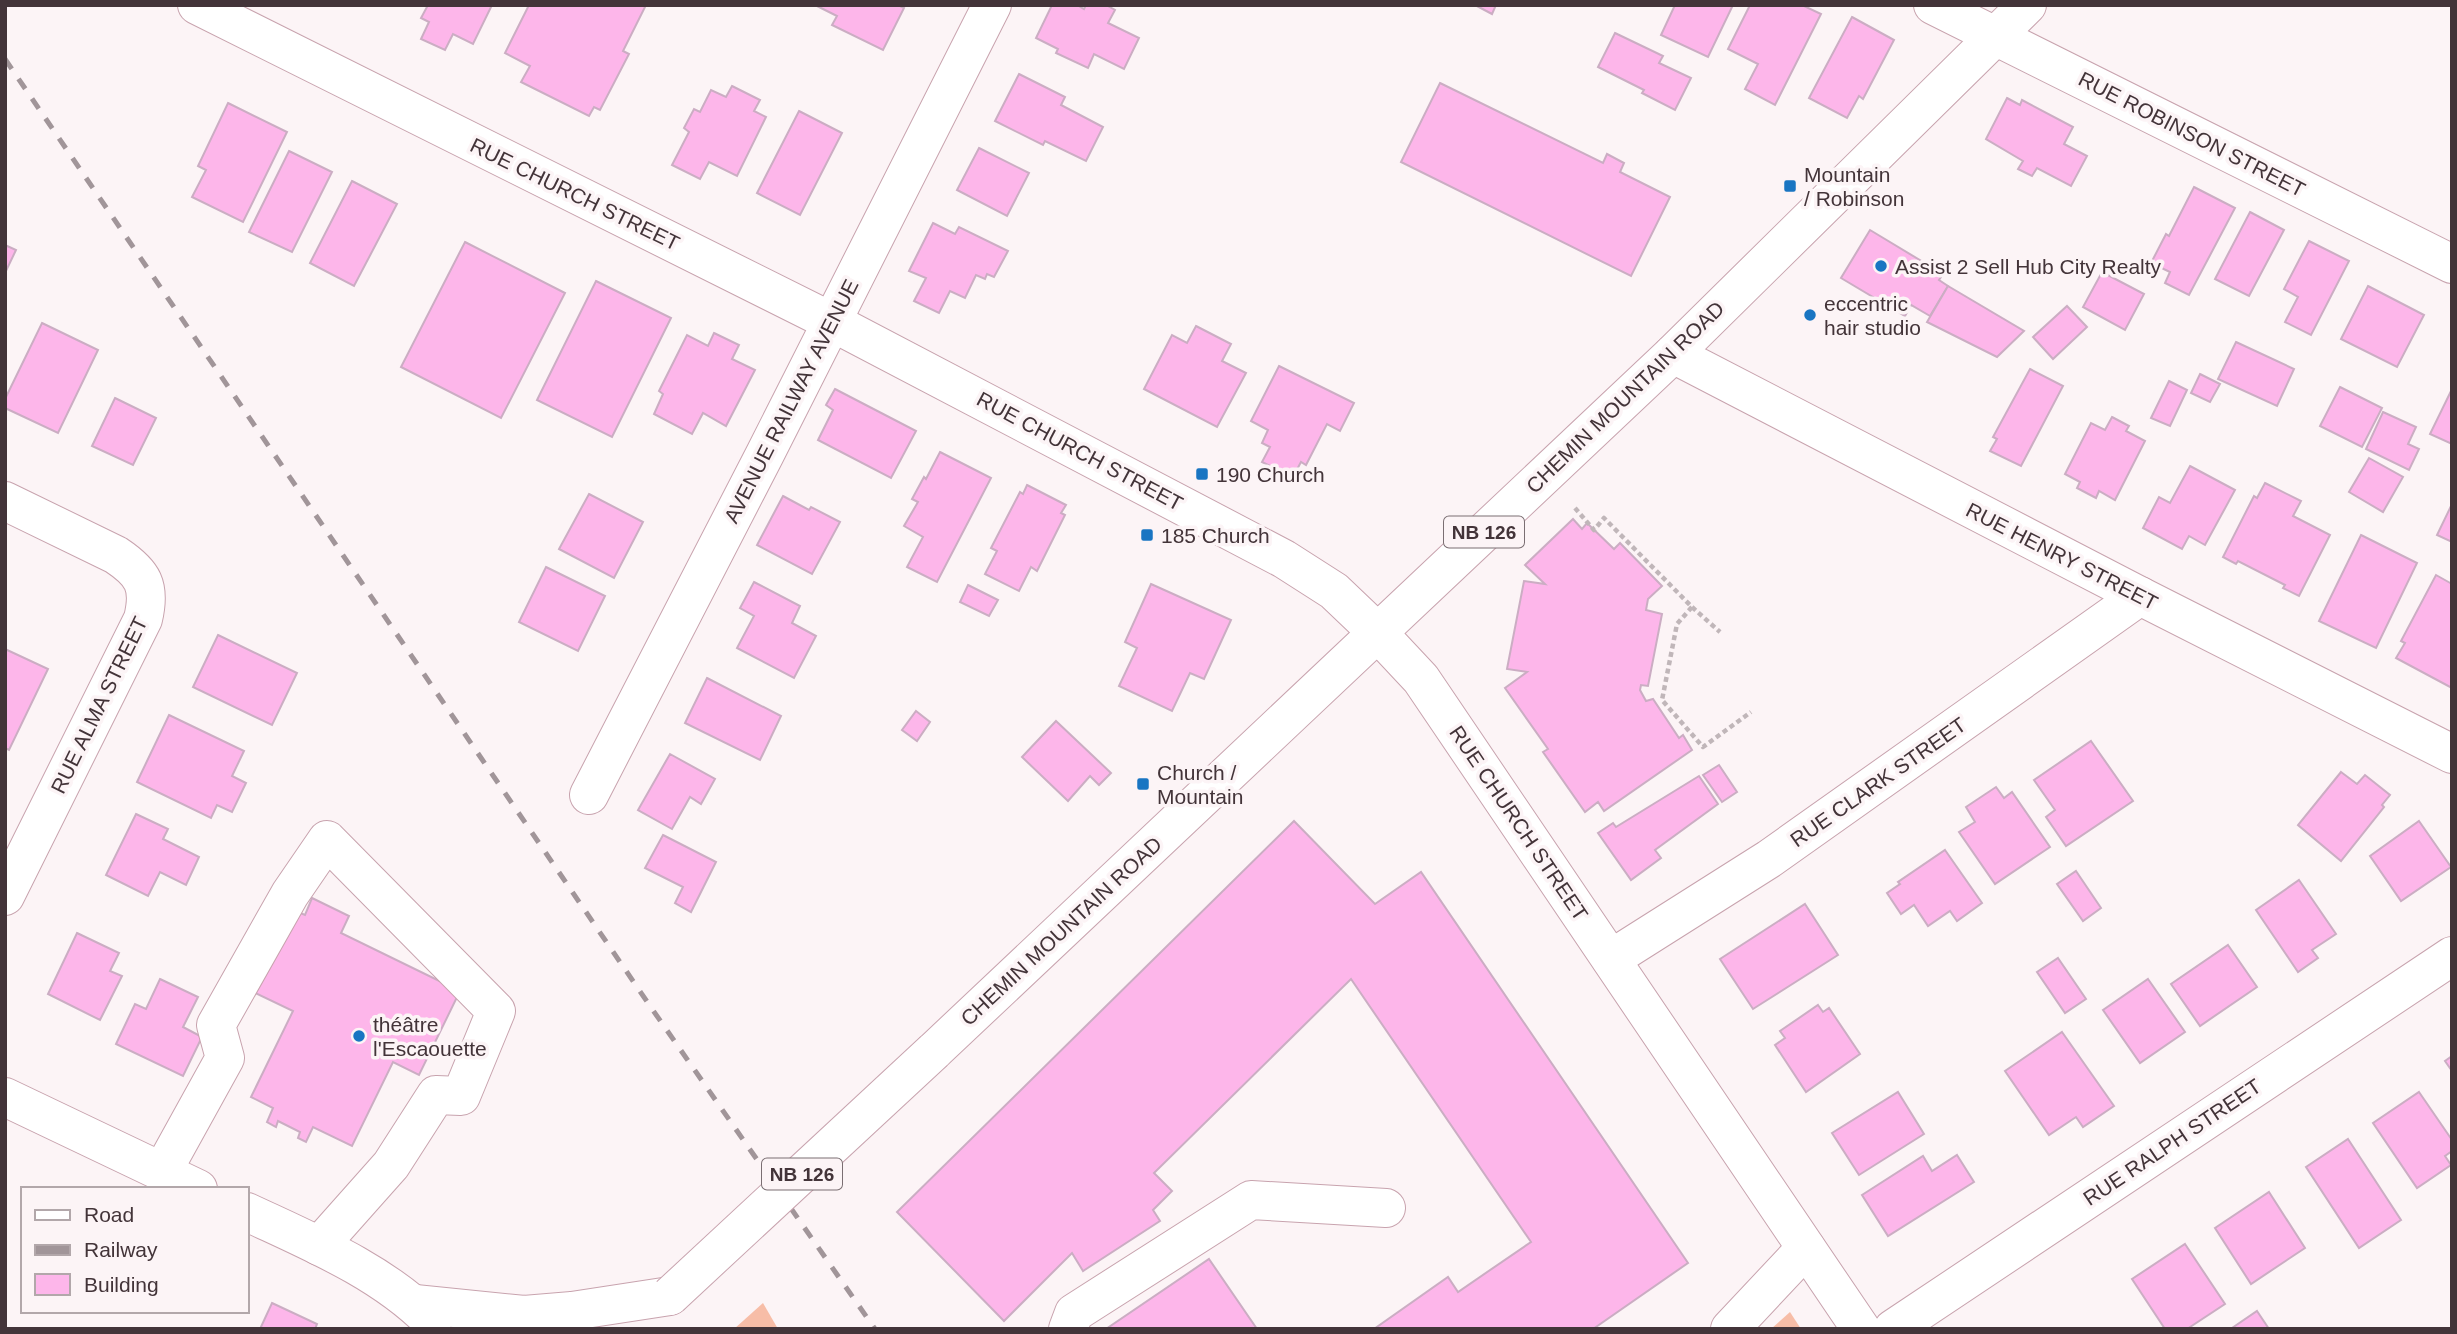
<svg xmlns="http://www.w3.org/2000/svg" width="2457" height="1334" viewBox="0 0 2457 1334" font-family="Helvetica,sans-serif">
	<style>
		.green { fill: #f7bda7 }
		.building { fill: #fdb6ea; stroke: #cbadc3; stroke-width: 2 }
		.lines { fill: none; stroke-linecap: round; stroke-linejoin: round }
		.minor-casing { stroke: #c8a3ae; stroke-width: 40 }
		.major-casing { stroke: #c8a3ae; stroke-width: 40 }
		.path { stroke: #c0b6b9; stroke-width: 4.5; stroke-dasharray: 5 3.5; stroke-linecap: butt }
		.minor { stroke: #fff; stroke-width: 38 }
		.major { stroke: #fff; stroke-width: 38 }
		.rail { stroke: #a19599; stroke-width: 5; stroke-dasharray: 12 12; stroke-linecap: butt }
		.major-bridge-casing { stroke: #c8a3ae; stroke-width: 40; stroke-linecap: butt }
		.major-bridge { stroke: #fff; stroke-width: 38 }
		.poi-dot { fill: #1975c2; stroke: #fcf4f6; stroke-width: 2.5 }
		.labels { text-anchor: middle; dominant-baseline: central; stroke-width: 7; stroke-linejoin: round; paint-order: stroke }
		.shield { fill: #fcf4f6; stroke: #7a6e72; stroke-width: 2 }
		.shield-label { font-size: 19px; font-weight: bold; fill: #433439 }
		.street-label { font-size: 21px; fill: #433439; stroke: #fcf4f6 }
		.poi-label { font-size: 21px; fill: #433439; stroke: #fcf4f6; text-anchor: start }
	</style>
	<rect width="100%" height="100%" fill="#fcf4f6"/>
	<!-- green -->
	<g class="green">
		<polygon points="763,1303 778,1329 734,1329"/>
		<polygon points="1790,1312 1801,1329 1771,1329"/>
	</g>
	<!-- building -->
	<g class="building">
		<polygon points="428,5 492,5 473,44 453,34 445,50 421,39 429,22 421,18"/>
		<polygon points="529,5 646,5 623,51 629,54 600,110 594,107 589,116 521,82 530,66 505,53"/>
		<polygon points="815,5 898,5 904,8 883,50 832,25 837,16"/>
		<polygon points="1052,5 1077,5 1084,9 1086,5 1106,5 1115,10 1108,23 1139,38 1124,69 1094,54 1088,68 1056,53 1058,49 1036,38"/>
		<polygon points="1475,5 1496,5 1492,14"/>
		<polygon points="1675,5 1733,5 1708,57 1661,35"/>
		<polygon points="1750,5 1802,5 1821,14 1775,105 1745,89 1758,64 1728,49"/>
		<polygon points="1852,17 1894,40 1863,99 1859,96 1847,118 1809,98"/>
		<polygon points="1615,33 1663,56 1659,63 1691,78 1675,110 1642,93 1644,90 1598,67"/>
		<polygon points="1019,74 1065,97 1061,105 1103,127 1086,161 1045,141 1043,145 995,121"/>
		<polygon points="1440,83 1603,163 1607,154 1624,163 1620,172 1670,197 1631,276 1401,162"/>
		<polygon points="732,86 760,100 754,111 766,117 737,176 709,162 700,179 672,165 689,132 684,128 694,109 700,112 711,90 726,97"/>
		<polygon points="2007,98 2020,105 2022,100 2073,127 2064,144 2087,156 2071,186 2037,168 2032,176 2018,169 2023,161 1986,139"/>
		<polygon points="228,103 287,132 243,222 192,197 206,170 198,166"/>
		<polygon points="799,111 842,133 800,215 757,193"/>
		<polygon points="979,148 1029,173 1007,216 957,190"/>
		<polygon points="289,151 332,172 292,252 249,232"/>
		<polygon points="352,181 397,204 354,286 310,263"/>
		<polygon points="2194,187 2235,208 2189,295 2165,283 2170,272 2151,263 2166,234 2169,236"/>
		<polygon points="2250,212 2284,230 2249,296 2215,279"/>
		<polygon points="933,223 955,234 959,227 1008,251 994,277 987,274 985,279 976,275 965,298 950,291 939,313 914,301 926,278 909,271"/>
		<polygon points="1870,230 1943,274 1939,280 1948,286 1930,316 1911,305 1905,316 1841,278"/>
		<polygon points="2309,241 2349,261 2311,335 2285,322 2298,297 2284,289"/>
		<polygon points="465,242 565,293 501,418 401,367"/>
		<polygon points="5,245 16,250 5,273"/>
		<polygon points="2102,272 2144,294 2125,330 2083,307"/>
		<polygon points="596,281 671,318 612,437 537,400"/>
		<polygon points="1948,286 2024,331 1997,357 1927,322"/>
		<polygon points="2368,286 2424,315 2397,367 2341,339"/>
		<polygon points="2067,306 2087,327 2053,359 2033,337"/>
		<polygon points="42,323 98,350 58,433 5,408 5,399"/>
		<polygon points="1196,326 1231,344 1222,361 1246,373 1217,427 1144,389 1172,335 1187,343"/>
		<polygon points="714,333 739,345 732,359 755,370 726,426 703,413 692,434 654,414 663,394 659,391 687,335 708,346"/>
		<polygon points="2236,342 2294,369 2277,406 2218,379"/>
		<polygon points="1279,366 1354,403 1340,431 1327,424 1306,465 1301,462 1293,477 1262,462 1270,447 1262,443 1268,430 1251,421"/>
		<polygon points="2030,369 2063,386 2021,466 1990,451 1997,439 1993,437"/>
		<polygon points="2200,374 2220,384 2210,402 2191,393"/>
		<polygon points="2169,381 2187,390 2170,426 2151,418"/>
		<polygon points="2340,387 2382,408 2362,447 2320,426"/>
		<polygon points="835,389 916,431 891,478 818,440 833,410 826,405"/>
		<polygon points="2452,389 2452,444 2430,434"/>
		<polygon points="115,398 156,418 133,465 92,446"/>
		<polygon points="2383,412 2416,427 2408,444 2419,449 2409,470 2366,449"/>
		<polygon points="2112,417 2129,426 2126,431 2145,441 2115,500 2099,491 2096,498 2077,488 2080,482 2065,474 2091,423 2105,430"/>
		<polygon points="940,452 991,478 937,582 907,567 923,537 904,526 918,502 912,499 924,477 926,479"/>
		<polygon points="2369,458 2403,477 2383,512 2349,492"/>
		<polygon points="2190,466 2235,490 2205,545 2189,536 2182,549 2143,528 2159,497 2170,503"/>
		<polygon points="2265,483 2301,501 2293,516 2330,535 2299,596 2283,588 2285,585 2238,561 2236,564 2223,557 2254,496 2257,498"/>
		<polygon points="1027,485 1066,505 1061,513 1065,515 1037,571 1031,567 1019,591 985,574 997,551 991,548 1020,492 1023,494"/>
		<polygon points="589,494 643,522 614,578 559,549"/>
		<polygon points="783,496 809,510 811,507 840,522 812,574 757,545"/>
		<polygon points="2452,504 2452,542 2437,535"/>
		<polygon points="1573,519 1582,529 1587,523 1614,549 1620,543 1662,586 1648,599 1646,610 1662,614 1648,686 1641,685 1640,690 1646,701 1653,699 1679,738 1683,735 1692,750 1604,811 1598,802 1585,812 1543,752 1548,749 1505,688 1527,672 1507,669 1524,581 1545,584 1525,565"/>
		<polygon points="2361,535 2417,563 2376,648 2319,621"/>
		<polygon points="546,567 605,596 578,651 519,622"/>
		<polygon points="2436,575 2452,584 2452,688 2396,658 2405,643 2401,641"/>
		<polygon points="754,582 800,606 792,623 816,636 794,678 737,648 754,616 740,608"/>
		<polygon points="1151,584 1231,620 1204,679 1190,673 1172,711 1119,686 1137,648 1125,642"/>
		<polygon points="968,585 998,600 989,616 960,602"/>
		<polygon points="218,635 297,673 272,725 193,687"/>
		<polygon points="5,649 48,669 9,750 5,748"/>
		<polygon points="707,678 781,716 760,760 685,723"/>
		<polygon points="916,711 930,722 917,741 902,730"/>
		<polygon points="169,715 244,751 232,776 246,783 232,812 217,805 211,818 137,782"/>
		<polygon points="1056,721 1111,773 1099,785 1090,776 1068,801 1022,757"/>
		<polygon points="2091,741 2133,801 2066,846 2046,817 2055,810 2034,780"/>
		<polygon points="670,754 715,779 701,804 690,797 672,829 638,810"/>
		<polygon points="1719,765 1737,792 1722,802 1703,775"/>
		<polygon points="2341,772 2357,784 2365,775 2390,795 2382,805 2384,807 2341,861 2298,825"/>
		<polygon points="1699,776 1718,804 1655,850 1661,858 1631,880 1598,833 1613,823 1616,827"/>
		<polygon points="1996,787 2004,798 2012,792 2050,847 1995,884 1959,832 1975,822 1966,807"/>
		<polygon points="136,814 168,829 163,839 199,857 186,885 160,872 148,896 106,875"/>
		<polygon points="1294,821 1375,904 1421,872 1688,1263 1593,1329 1374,1329 1448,1277 1458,1292 1531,1242 1351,979 1154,1173 1172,1191 1153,1210 1160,1221 1083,1271 1072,1253 1004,1321 897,1212"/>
		<polygon points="2419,821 2451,867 2401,901 2370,856"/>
		<polygon points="663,835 716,862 691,912 675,903 683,887 645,868"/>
		<polygon points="1945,850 1982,903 1957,921 1950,911 1928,926 1914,905 1901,914 1887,893 1900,884 1898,882"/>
		<polygon points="2076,871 2101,908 2083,921 2057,884"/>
		<polygon points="2299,880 2336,934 2312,950 2318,958 2298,972 2256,910"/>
		<polygon points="312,898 349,916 341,933 460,991 419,1075 393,1062 352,1146 313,1127 306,1142 298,1138 300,1132 278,1121 276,1127 267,1122 273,1108 251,1097 293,1011 251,991 291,909 305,915"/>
		<polygon points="1805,904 1838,955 1753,1009 1720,959"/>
		<polygon points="77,933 119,953 110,971 122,976 100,1020 48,994"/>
		<polygon points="2228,945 2257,987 2200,1026 2171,984"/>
		<polygon points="2058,958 2086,999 2065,1013 2037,972"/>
		<polygon points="160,979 198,997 183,1027 202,1037 183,1076 116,1044 135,1004 146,1009"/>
		<polygon points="2148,979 2185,1032 2140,1063 2103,1010"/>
		<polygon points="1818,1005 1823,1012 1829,1008 1860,1054 1806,1092 1775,1045 1785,1038 1780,1031"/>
		<polygon points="2062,1032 2114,1106 2083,1127 2076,1117 2049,1135 2005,1071"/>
		<polygon points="2452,1056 2452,1071 2445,1061"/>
		<polygon points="1898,1092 1924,1134 1859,1175 1832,1133"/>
		<polygon points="2419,1092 2452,1140 2452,1151 2445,1156 2451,1165 2417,1188 2373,1123"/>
		<polygon points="2348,1139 2401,1220 2359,1248 2306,1167"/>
		<polygon points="1957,1155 1974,1182 1888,1236 1862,1195 1923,1156 1932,1171"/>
		<polygon points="2269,1192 2305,1248 2251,1284 2215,1228"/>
		<polygon points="2185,1244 2225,1304 2187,1329 2165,1329 2132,1279"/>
		<polygon points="1209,1259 1257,1329 1106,1329"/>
		<polygon points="272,1303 317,1324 315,1329 260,1329"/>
		<polygon points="2257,1311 2269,1329 2232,1328"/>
	</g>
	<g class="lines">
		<!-- minor casing -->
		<g class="minor-casing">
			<g id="minor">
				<polyline points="197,5 832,322 1284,559 1334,591 1377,632 1421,679 1861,1329"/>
				<polyline points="1933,5 2452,264"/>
				<polyline points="1673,354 2140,596 2452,754"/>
				<path d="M5,501l111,54c27,18 35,31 27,64l-138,277"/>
				<polyline points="589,795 765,454 992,5"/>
				<polyline points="1611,959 1769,859 2140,596"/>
				<polyline points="162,1172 225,1058 216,1025 290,894 327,840 496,1011 461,1096 436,1095 391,1165 319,1246"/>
				<polyline points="1068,1329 1074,1313 1251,1200 1386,1208"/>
				<polyline points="1730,1329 1806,1248"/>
				<polyline points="1893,1329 2452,956"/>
			</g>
		</g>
		<!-- major casing -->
		<g class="major-casing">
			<g id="major">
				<polyline points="934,1051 1673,354 2027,5"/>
				<polyline points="5,1097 198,1189"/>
				<path d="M247,1212c64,30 135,59 185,110"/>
				<polyline points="415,1304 524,1315 572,1311 670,1296"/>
			</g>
		</g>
		<!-- path -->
		<g class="path">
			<polyline points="1575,508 1594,530 1604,518 1692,607 1677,624 1662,700 1703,747 1751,712"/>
			<polyline points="1692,607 1720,632"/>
		</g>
		<!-- minor -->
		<use href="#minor" class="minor"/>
		<!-- major -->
		<use href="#major" class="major"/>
		<!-- rail -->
		<polyline class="rail" points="5,59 650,1006 875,1329"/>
		<!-- major-bridge casing -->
		<g class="major-bridge-casing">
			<polyline id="major-bridge" points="670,1296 934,1051"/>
		</g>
		<!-- major-bridge -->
		<use href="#major-bridge" class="major-bridge"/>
	</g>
	<!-- markers -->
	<g class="poi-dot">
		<rect x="1783" y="179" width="14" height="14" rx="3.5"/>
		<circle cx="1881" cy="266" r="7"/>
		<circle cx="1810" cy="315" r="7"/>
		<rect x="1195" y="467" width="14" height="14" rx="3.5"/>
		<rect x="1140" y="528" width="14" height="14" rx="3.5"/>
		<rect x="1136" y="777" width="14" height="14" rx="3.5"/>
		<circle cx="359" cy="1036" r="7"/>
	</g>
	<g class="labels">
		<!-- shield labels -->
		<g class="shield">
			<rect x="1444" y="516.5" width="80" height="31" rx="5"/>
			<rect x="762" y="1158.5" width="80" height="31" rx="5"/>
		</g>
		<g class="shield-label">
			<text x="1484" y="532">NB 126</text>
			<text x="802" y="1174">NB 126</text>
		</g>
		<!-- street labels -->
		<g class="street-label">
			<text transform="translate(2192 134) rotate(27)">RUE ROBINSON STREET</text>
			<text transform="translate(575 194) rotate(26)">RUE CHURCH STREET</text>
			<text transform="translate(1625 397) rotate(-44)">CHEMIN MOUNTAIN ROAD</text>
			<text transform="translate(791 401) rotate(-63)">AVENUE RAILWAY AVENUE</text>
			<text transform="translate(1080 451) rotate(28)">RUE CHURCH STREET</text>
			<text transform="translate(2062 556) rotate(27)">RUE HENRY STREET</text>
			<text transform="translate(99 705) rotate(-64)">RUE ALMA STREET</text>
			<text transform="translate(1878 782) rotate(-35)">RUE CLARK STREET</text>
			<text transform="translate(1519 823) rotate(56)">RUE CHURCH STREET</text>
			<text transform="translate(1061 931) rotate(-43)">CHEMIN MOUNTAIN ROAD</text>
			<text transform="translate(2172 1142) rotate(-34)">RUE RALPH STREET</text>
		</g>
		<!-- poi labels -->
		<g class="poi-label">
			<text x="1804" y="174">Mountain<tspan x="1804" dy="24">/ Robinson</tspan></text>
			<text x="1895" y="266">Assist 2 Sell Hub City Realty</text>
			<text x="1824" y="303">eccentric<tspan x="1824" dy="24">hair studio</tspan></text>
			<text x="1216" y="474">190 Church</text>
			<text x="1161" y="535">185 Church</text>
			<text x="1157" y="772">Church /<tspan x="1157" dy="24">Mountain</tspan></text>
			<text x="373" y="1024">théâtre<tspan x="373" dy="24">l'Escaouette</tspan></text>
		</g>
	</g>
	<!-- border -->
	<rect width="2457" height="1334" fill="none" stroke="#433439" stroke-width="14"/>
	<!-- legend -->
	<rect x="21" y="1187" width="228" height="126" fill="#fcf4f6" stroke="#b2a7aa" stroke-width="2"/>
	<rect x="35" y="1210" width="35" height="10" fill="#ffffff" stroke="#b2a7aa" stroke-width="2"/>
	<text x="84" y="1222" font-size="21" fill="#433439">Road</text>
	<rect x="35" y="1245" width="35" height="10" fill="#a19599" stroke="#b2a7aa" stroke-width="2"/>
	<text x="84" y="1257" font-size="21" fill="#433439">Railway</text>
	<rect x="35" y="1274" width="35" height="21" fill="#fdb6ea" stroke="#b2a7aa" stroke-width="2"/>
	<text x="84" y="1292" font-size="21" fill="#433439">Building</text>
</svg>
